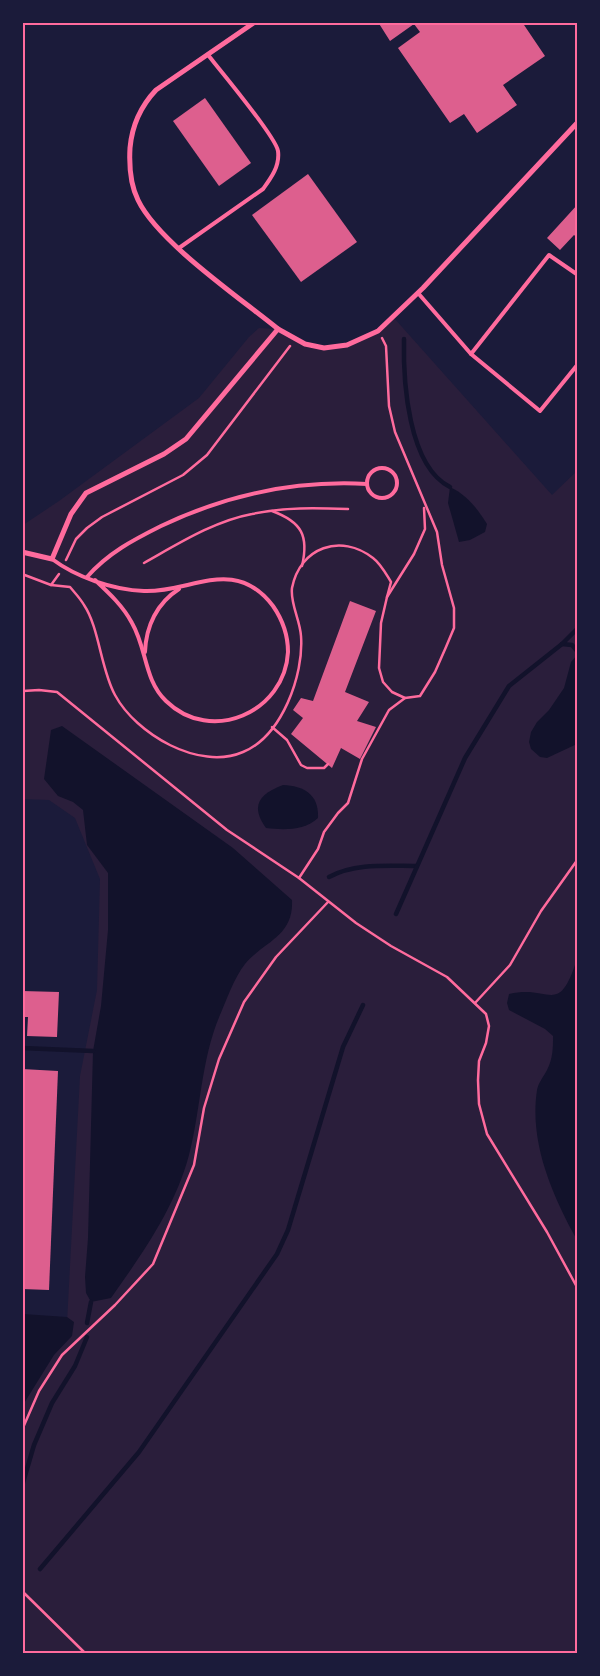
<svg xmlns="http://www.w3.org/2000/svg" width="600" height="1676" viewBox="0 0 600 1676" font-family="Quicksand,sans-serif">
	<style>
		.green { fill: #2a1e3b }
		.water { fill: #12122b }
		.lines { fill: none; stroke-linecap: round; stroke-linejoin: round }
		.stream { stroke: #12122b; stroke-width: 4.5 }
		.building { fill: #dd5f8e }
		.path { stroke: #ff6b9d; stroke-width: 2.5 }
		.service { stroke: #ff6b9d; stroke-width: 4 }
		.minor { stroke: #ff6b9d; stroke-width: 5 }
		.neatline { fill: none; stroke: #ff6b9d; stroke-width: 2 }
	</style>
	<rect width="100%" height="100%" fill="#1b1b3a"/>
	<!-- green -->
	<polygon class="green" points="394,318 552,495 577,471 577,1653 23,1653 23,1322 67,1323 80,1076 97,990 100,879 75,818 49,800 23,799 23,525 59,501 199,398 249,337 259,328 278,329 294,339 333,348 378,331"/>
	<!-- water -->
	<g class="water">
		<path d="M450,487c17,8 27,21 37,37l-2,8 -15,8 -11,2 -11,-39z"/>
		<polygon points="577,655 577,744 547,758 540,757 531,749 529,742 531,732 537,722 549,710 564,688 571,662"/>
		<path d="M62,726l171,122 59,52c2,37 -29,42 -47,64 -11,14 -18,35 -25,51 -19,44 -19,94 -31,140 -14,53 -47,99 -78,143l-20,4 -5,-9 -1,-16 3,-39 5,-187 8,-45 7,-76v-57l-21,-28 -4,-35 -10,-8 -15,-6 -14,-17 7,-49z"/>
		<path d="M283,785c22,1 36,10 35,33 -14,13 -35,12 -52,10 -16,-22 -7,-34 17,-43z"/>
		<path d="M577,959v281c-25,-45 -48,-98 -40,-150 1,-7 7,-14 10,-20 6,-11 6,-23 6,-34l-8,-7 -36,-19 -2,-7 2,-9c42,-10 49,24 68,-35z"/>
		<polygon points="23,1314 67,1317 74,1322 72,1336 54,1355 23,1405"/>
	</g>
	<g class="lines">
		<!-- stream -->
		<g class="stream">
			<path d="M404,339c-1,42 4,127 46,148"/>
			<polyline points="562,644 572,645 578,652"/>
			<path d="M329,877c26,-14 58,-11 87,-11"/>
			<polyline points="396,914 465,758 509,686 562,644 578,628"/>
			<polyline points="22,1048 93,1051"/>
			<polyline points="87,1323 91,1302"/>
			<polyline points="22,1486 34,1445 52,1403 75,1366 87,1337"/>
			<polyline points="40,1569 139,1452 277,1254 288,1230 343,1047 363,1005"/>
		</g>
	</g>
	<!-- building -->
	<g class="building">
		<polygon points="378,22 522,22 545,56 503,85 517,105 477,133 464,114 450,123 398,48 420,32 414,24 390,41"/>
		<polygon points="205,98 251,163 219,186 173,121"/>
		<polygon points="308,174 357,242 301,282 252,215"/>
		<polygon points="578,204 578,238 574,235 560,250 547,238"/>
		<polygon points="350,601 376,611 345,692 369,702 357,721 376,727 360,759 341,748 332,768 291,734 303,718 293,710 301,698 313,701"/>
		<polygon points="22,991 59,992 57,1037 27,1036 28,1017 22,1017"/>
		<polygon points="22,1069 58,1071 49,1290 22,1289"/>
	</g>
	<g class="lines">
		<!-- path -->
		<g class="path">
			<path d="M272,511c30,11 37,25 30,55"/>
			<polyline points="66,560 76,539 87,528 102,517 183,475 207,455 290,346"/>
			<path d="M144,563c34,-19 70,-42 108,-49 32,-7 64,-6 96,-5"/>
			<path d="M22,574l29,11 19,2c5,6 10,11 14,18 15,22 17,65 31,90 21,39 84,76 128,57 39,-16 61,-77 58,-116 -1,-16 -11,-33 -9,-48 8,-41 49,-55 81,-30 8,6 13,16 18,24l-4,15"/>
			<polyline points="51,585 59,574"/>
			<polyline points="23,691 39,690 57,692 227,830 299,878 356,923 391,946 447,977 486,1014 489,1026 486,1043 479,1061 478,1080 479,1104 487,1134 547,1232 578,1289"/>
			<polyline points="405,698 392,692 383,682 379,668 381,623 387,597 414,554 425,529 424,508"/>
			<polyline points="272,727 287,740 301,765 307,768 324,768 328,764"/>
			<polyline points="299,878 318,849 324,832 338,813 348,803 362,759 389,710 405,698 420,696 435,672 446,647 454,628 454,608 442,565 437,532 395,432 389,406 386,346 382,338"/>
			<polyline points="475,1003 510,965 541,911 578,859"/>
			<polyline points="22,1430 39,1391 62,1355 115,1305 153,1264 194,1165 204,1108 219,1059 244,1002 276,957 328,902"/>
			<polyline points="22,1591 86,1654"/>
		</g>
		<!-- service -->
		<g class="service">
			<path d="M179,248l84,-59c8,-11 17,-23 15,-38 -2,-14 -58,-81 -70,-96"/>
			<polyline points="418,293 471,354 540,411 578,364"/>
			<polyline points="471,354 549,255 578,275"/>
			<circle cx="382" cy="483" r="15"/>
			<path d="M52,559c24,18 61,31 92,32 47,2 90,-36 129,15 9,13 15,29 15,46 -3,60 -77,93 -122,49 -22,-21 -19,-52 -34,-78 -9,-17 -23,-30 -37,-43"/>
			<path d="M87,577c21,-24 46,-37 74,-51 65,-31 134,-46 206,-42"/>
			<path d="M145,652c1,-26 12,-49 34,-63"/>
		</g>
		<!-- minor -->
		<g class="minor">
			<path d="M255,22l-99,68c-16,17 -24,35 -26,58 -1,18 0,36 8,52 20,42 102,98 140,129l27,15 19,4 23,-3 31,-14 45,-43 155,-166"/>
			<polyline points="22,552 52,559 71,514 86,493 164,454 186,439 278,329"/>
		</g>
	</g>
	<!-- border -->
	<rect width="600" height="1676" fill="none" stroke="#1b1b3a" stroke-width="48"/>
	<rect x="24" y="24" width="552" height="1628" class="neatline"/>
</svg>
